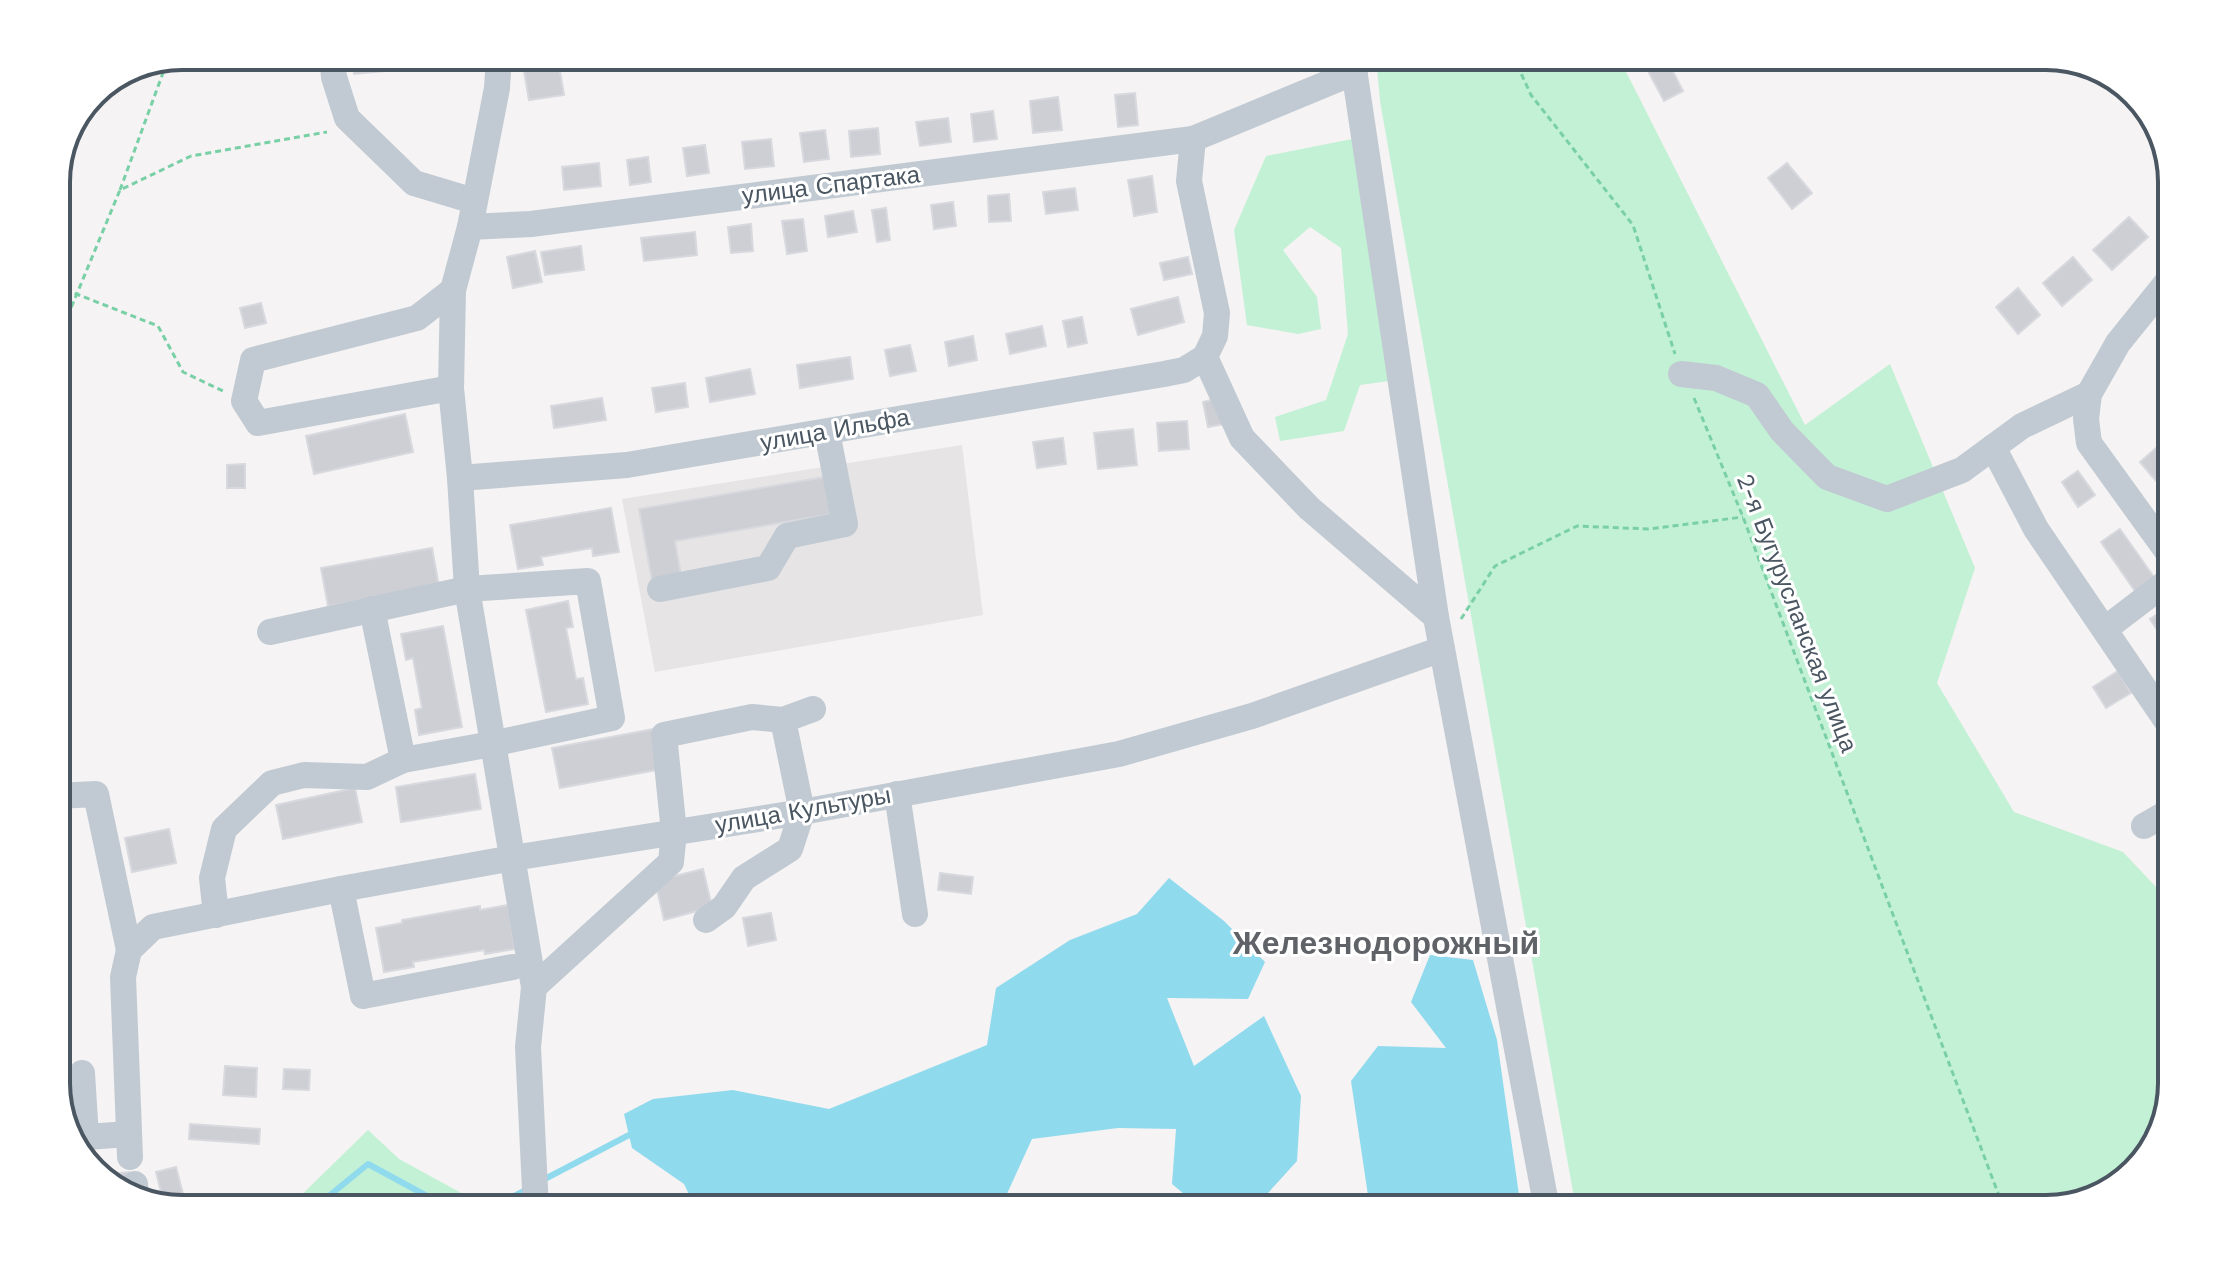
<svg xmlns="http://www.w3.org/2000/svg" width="2228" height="1265" viewBox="0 0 2228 1265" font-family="'Work Sans',sans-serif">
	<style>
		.education { fill: #e6e4e5 }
		.green { fill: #c3f1d5 }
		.water { fill: #90daee }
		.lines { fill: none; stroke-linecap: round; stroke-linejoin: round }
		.stream { stroke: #90daee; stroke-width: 6 }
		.building { fill: #cdcfd5; stroke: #d7d9de; stroke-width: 2 }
		.path { stroke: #7ad0a6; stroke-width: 3; stroke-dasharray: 6 4; stroke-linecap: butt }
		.minor { stroke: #c1cad2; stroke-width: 26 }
		.labels { text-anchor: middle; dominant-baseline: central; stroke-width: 6; stroke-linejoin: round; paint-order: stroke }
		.street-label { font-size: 24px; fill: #4a5661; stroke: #fff }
		.district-label { font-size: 32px; font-weight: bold; fill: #5f6368; stroke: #fff }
		.rim { fill: none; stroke: #4a5661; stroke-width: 4 }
	</style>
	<rect width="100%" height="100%" fill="#f5f3f3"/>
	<!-- education -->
	<polygon class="education" points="962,445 983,615 655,672 622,499"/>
	<!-- green -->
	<g class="green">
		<polygon points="1376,56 1618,56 1805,425 1890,364 1975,568 1937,683 2014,812 2123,852 2172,904 2172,1083 2155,1145 2109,1192 2046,1209 1576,1209 1380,101"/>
		<polygon points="1352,139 1389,381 1360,385 1344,431 1280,441 1275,417 1326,400 1348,334 1341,248 1310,227 1283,250 1317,297 1321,329 1298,334 1247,325 1234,230 1266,156"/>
		<polygon points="368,1130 399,1159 465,1195 460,1209 385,1209 356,1202 351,1209 287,1209"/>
	</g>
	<!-- water -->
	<g class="water">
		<polygon points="1169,878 1224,921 1265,962 1248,999 1167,998 1194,1066 1264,1016 1301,1096 1297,1161 1259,1203 1246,1209 1202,1209 1172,1184 1176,1129 1118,1128 1032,1139 1000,1209 696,1209 684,1184 632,1148 624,1114 653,1099 733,1090 829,1109 987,1045 996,988 1070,940 1137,914"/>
		<polygon points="1430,955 1473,960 1497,1040 1521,1209 1370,1209 1351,1081 1378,1046 1446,1048 1411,1002"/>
	</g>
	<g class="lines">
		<!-- stream -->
		<g class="stream">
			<polyline points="541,1181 629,1135 634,1137"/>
			<polyline points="313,1209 368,1164 451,1209"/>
			<polyline points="471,1209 516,1195 528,1189"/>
		</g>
	</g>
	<!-- building -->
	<g class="building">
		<polygon points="352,56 382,56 384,71 354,74"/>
		<polygon points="1640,56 1665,56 1683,91 1664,101"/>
		<polygon points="1709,56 1733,56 1718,68"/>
		<polygon points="559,66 564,95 529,100 524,71"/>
		<polygon points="1135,93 1138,125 1118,127 1115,95"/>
		<polygon points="1058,97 1062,130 1033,133 1030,101"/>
		<polygon points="993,111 997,139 974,142 971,114"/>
		<polygon points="948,118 951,142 920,146 916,122"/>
		<polygon points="878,128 880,154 851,157 849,131"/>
		<polygon points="825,130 829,159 804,162 800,133"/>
		<polygon points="771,139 774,166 745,169 742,142"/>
		<polygon points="705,145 709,173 687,176 683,148"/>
		<polygon points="648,157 651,182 630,185 627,160"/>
		<polygon points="599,163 601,186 564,190 562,167"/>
		<polygon points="1787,163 1812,193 1792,209 1768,178"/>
		<polygon points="1152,176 1157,212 1134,216 1128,180"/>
		<polygon points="1075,188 1078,210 1046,214 1043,192"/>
		<polygon points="1009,194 1011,221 989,222 988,196"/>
		<polygon points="953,202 956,226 934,229 931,205"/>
		<polygon points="886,208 890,240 877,242 872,210"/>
		<polygon points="853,211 857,232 828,237 825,216"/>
		<polygon points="2129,217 2148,237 2112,270 2093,250"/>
		<polygon points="803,219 807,251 787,254 782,221"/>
		<polygon points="751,224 753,251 731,253 728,227"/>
		<polygon points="695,232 697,255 644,261 641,238"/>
		<polygon points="581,246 584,270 545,275 541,252"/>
		<polygon points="535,251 542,282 513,288 507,257"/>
		<polygon points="1188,257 1192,274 1164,280 1160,263"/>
		<polygon points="2073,257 2092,280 2062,306 2043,283"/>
		<polygon points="2018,288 2040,315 2018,334 1996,307"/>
		<polygon points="1178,297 1184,322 1138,335 1131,309"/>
		<polygon points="261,303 266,323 245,328 240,308"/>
		<polygon points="1082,317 1087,343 1068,347 1063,321"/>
		<polygon points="1042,326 1046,346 1010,354 1006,334"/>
		<polygon points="973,336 977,360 949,366 945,342"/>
		<polygon points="910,345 916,371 890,376 885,350"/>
		<polygon points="850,357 853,379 800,388 797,365"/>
		<polygon points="750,369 755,394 710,402 706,378"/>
		<polygon points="685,383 688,407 656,412 652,388"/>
		<polygon points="602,398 606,420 554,428 551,406"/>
		<polygon points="1219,398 1224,424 1208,427 1203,402"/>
		<polygon points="405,414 413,452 314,474 306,436"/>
		<polygon points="1187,421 1189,449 1159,451 1157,423"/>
		<polygon points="1133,429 1137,465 1098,469 1094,433"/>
		<polygon points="2172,434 2172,469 2157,482 2140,462"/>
		<polygon points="1063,438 1066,464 1037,468 1033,442"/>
		<polygon points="245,464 245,488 227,488 227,465"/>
		<polygon points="2078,471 2095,495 2078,507 2062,482"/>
		<polygon points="825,477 832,514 675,541 681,575 652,581 639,509"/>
		<polygon points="611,508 619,552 593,556 592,548 541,557 543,565 518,569 510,525"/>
		<polygon points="2120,529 2156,580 2137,594 2101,542"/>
		<polygon points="432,548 439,586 328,606 321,568"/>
		<polygon points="568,601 573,627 566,628 576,679 583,678 588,704 546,712 526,610"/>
		<polygon points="2172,604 2172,632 2163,639 2150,619"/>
		<polygon points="443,626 462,727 419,735 415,710 422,708 413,658 406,660 401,634"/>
		<polygon points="2118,671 2131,693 2106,708 2093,687"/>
		<polygon points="654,729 662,769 560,788 552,748"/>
		<polygon points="475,774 481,809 401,822 396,787"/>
		<polygon points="355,788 362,822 283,839 276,805"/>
		<polygon points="169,829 176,863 132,872 125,838"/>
		<polygon points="703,869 712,907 664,920 655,881"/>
		<polygon points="940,873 973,877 971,894 938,890"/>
		<polygon points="508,905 515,949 485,954 484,950 413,962 414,967 384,972 376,928 402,923 402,920 480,906 480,910"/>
		<polygon points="771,913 776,940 748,946 743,918"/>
		<polygon points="225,1066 257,1068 256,1097 223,1095"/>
		<polygon points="284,1069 310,1070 309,1090 283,1089"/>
		<polygon points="190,1124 260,1129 259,1144 189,1139"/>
		<polygon points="176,1167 187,1209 164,1204 156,1172"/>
		<polygon points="129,1172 130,1188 116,1189 101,1175"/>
	</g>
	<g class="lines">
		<!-- path -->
		<g class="path">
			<polyline points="1513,56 1531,95 1633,225 1675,354"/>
			<polyline points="120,190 167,62"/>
			<polyline points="56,286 158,326 183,372 223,391"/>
			<polyline points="56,344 120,190 191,156 327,132"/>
			<polyline points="1694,398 1743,517 2004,1209"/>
			<polyline points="1461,619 1495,566 1577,526 1648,529 1743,517"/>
		</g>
		<!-- minor -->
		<g class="minor">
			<polyline points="332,56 334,77 347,118 414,183 474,201"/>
			<polyline points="499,56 497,88 470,227 453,290 451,388 460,478 467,589 534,987 528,1047 536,1209"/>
			<polyline points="1352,56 1436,617 1547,1209"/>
			<polyline points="1355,72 1193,139 1189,181 1217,313 1215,336 1205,357 1242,438 1309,508 1436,617"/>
			<polyline points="470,227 531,224 1193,139"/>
			<polyline points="2172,276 2118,343 2089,394 2086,419 2089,443 2172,558"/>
			<polyline points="1681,374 1716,378 1757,395 1782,431 1827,477 1887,499 1962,470 2022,426 2089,394"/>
			<polyline points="451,388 258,423 244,401 253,360 417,318 453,290"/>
			<polyline points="1993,447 2036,529 2172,729"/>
			<polyline points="460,478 627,465 1164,374 1184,370 1205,357"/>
			<polyline points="660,589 768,568 787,536 845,524 827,432"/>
			<polyline points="372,609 403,760"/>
			<polyline points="2105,629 2172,578"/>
			<polyline points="897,794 915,914"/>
			<polyline points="56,796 96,794 129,950"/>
			<polyline points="2144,826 2172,810"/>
			<polyline points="341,889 363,996 513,967"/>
			<polyline points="216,915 212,878 224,829 272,783 304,775 367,777 403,760 492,744 612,718 588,581 467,589 270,632"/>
			<polyline points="706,920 724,907 744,878 790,849 802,812 783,720"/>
			<polyline points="534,987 671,862 674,832 664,735 752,717 783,720 813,709"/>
			<polyline points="82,1073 86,1137 129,1134"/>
			<polyline points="130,1157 123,977 129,950 153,927 341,889 513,858 802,812 1119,754 1252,716 1442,649"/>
			<polyline points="135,1184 136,1197"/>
		</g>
	</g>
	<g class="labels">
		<!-- street labels -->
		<g class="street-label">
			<text transform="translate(831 185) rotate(-7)">улица Спартака</text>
			<text transform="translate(835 430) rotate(-10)">улица Ильфа</text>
			<text transform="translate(1797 613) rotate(69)">2-я Бугурусланская улица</text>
			<text transform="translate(803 810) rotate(-10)">улица Культуры</text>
		</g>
		<!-- district labels -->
		<g class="district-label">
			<text x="1386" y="943">Железнодорожный</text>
		</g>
	</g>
	<!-- crop -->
	<path d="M0 0H2228V1265H0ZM182 70H2046A112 112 0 0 1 2158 182V1083A112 112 0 0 1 2046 1195H182A112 112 0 0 1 70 1083V182A112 112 0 0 1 182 70Z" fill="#fff" fill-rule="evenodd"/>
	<path class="rim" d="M182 70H2046A112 112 0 0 1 2158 182V1083A112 112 0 0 1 2046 1195H182A112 112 0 0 1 70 1083V182A112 112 0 0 1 182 70Z"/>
</svg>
